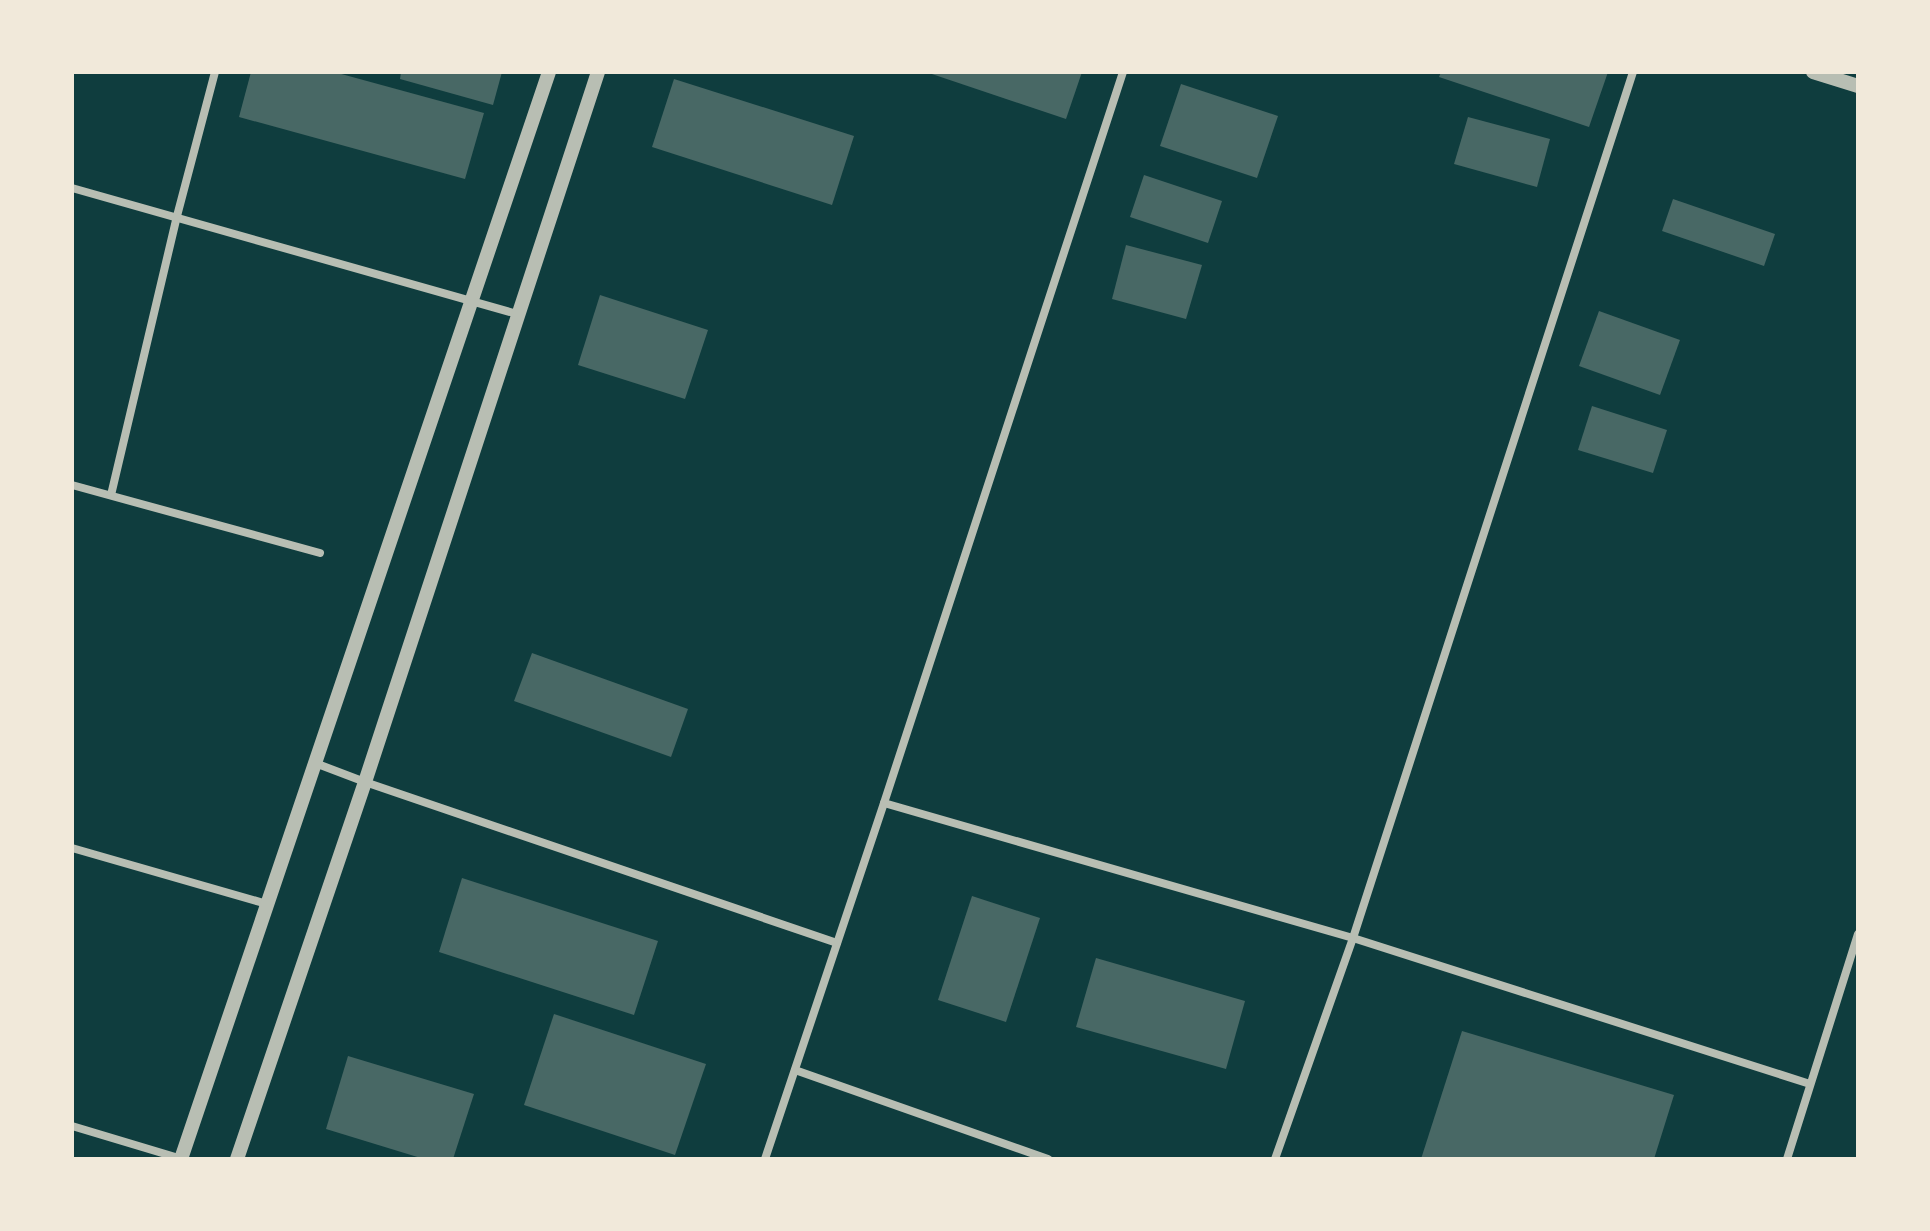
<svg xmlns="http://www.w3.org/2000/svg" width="1930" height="1231" viewBox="0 0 1930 1231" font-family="Jost,sans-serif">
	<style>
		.building { fill: #486865 }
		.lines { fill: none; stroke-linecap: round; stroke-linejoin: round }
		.minor { stroke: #b8beb3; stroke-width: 8 }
		.tertiary { stroke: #b8beb3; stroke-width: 14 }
	</style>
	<rect width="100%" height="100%" fill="#0f3d3e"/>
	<!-- building -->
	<g class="building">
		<polygon points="251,72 334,72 484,113 465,179 239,117"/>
		<polygon points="401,72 502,72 493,105 400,79"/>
		<polygon points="926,72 1082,72 1066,119"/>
		<polygon points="1441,72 1608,72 1589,127 1439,77"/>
		<polygon points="674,79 854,136 832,205 652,147"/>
		<polygon points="1181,84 1278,116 1257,178 1160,146"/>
		<polygon points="1468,117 1550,139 1537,187 1454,164"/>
		<polygon points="1144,175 1222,201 1208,243 1130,217"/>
		<polygon points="1673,199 1775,234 1764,266 1662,231"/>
		<polygon points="1126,245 1202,265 1186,319 1112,299"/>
		<polygon points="600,295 708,330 685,399 578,365"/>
		<polygon points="1599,311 1680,340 1660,395 1579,366"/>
		<polygon points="1592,406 1667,430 1653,473 1578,450"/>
		<polygon points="532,653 688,709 671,757 514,701"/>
		<polygon points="462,878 658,941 634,1015 439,952"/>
		<polygon points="972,896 1040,918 1006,1022 938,1000"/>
		<polygon points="1096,958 1245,1001 1226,1069 1076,1027"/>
		<polygon points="554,1014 706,1064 675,1155 524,1105"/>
		<polygon points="1462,1031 1674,1095 1654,1159 1421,1159"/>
		<polygon points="348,1056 474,1094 453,1159 424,1159 326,1129"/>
	</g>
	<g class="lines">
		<!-- minor -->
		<g class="minor">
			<polyline points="72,188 517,314"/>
			<polyline points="72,485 320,553"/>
			<polyline points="111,495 177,216 215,72"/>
			<polyline points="315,763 365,782 837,943"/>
			<polyline points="884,803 1353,938 1810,1084"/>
			<polyline points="72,848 267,904"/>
			<polyline points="795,1070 1048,1159"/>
			<polyline points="72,1126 182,1159"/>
			<polyline points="765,1159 884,803 1123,72"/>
			<polyline points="1275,1159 1353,938 1633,72"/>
			<polyline points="1787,1159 1858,934"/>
		</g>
		<!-- tertiary -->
		<g class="tertiary">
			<polyline points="1813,72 1858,86"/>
			<polyline points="181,1159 549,72"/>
			<polyline points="237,1159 365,782 598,72"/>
		</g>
	</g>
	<!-- border -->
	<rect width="1930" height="1231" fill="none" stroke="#f1e9da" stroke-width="148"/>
</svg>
